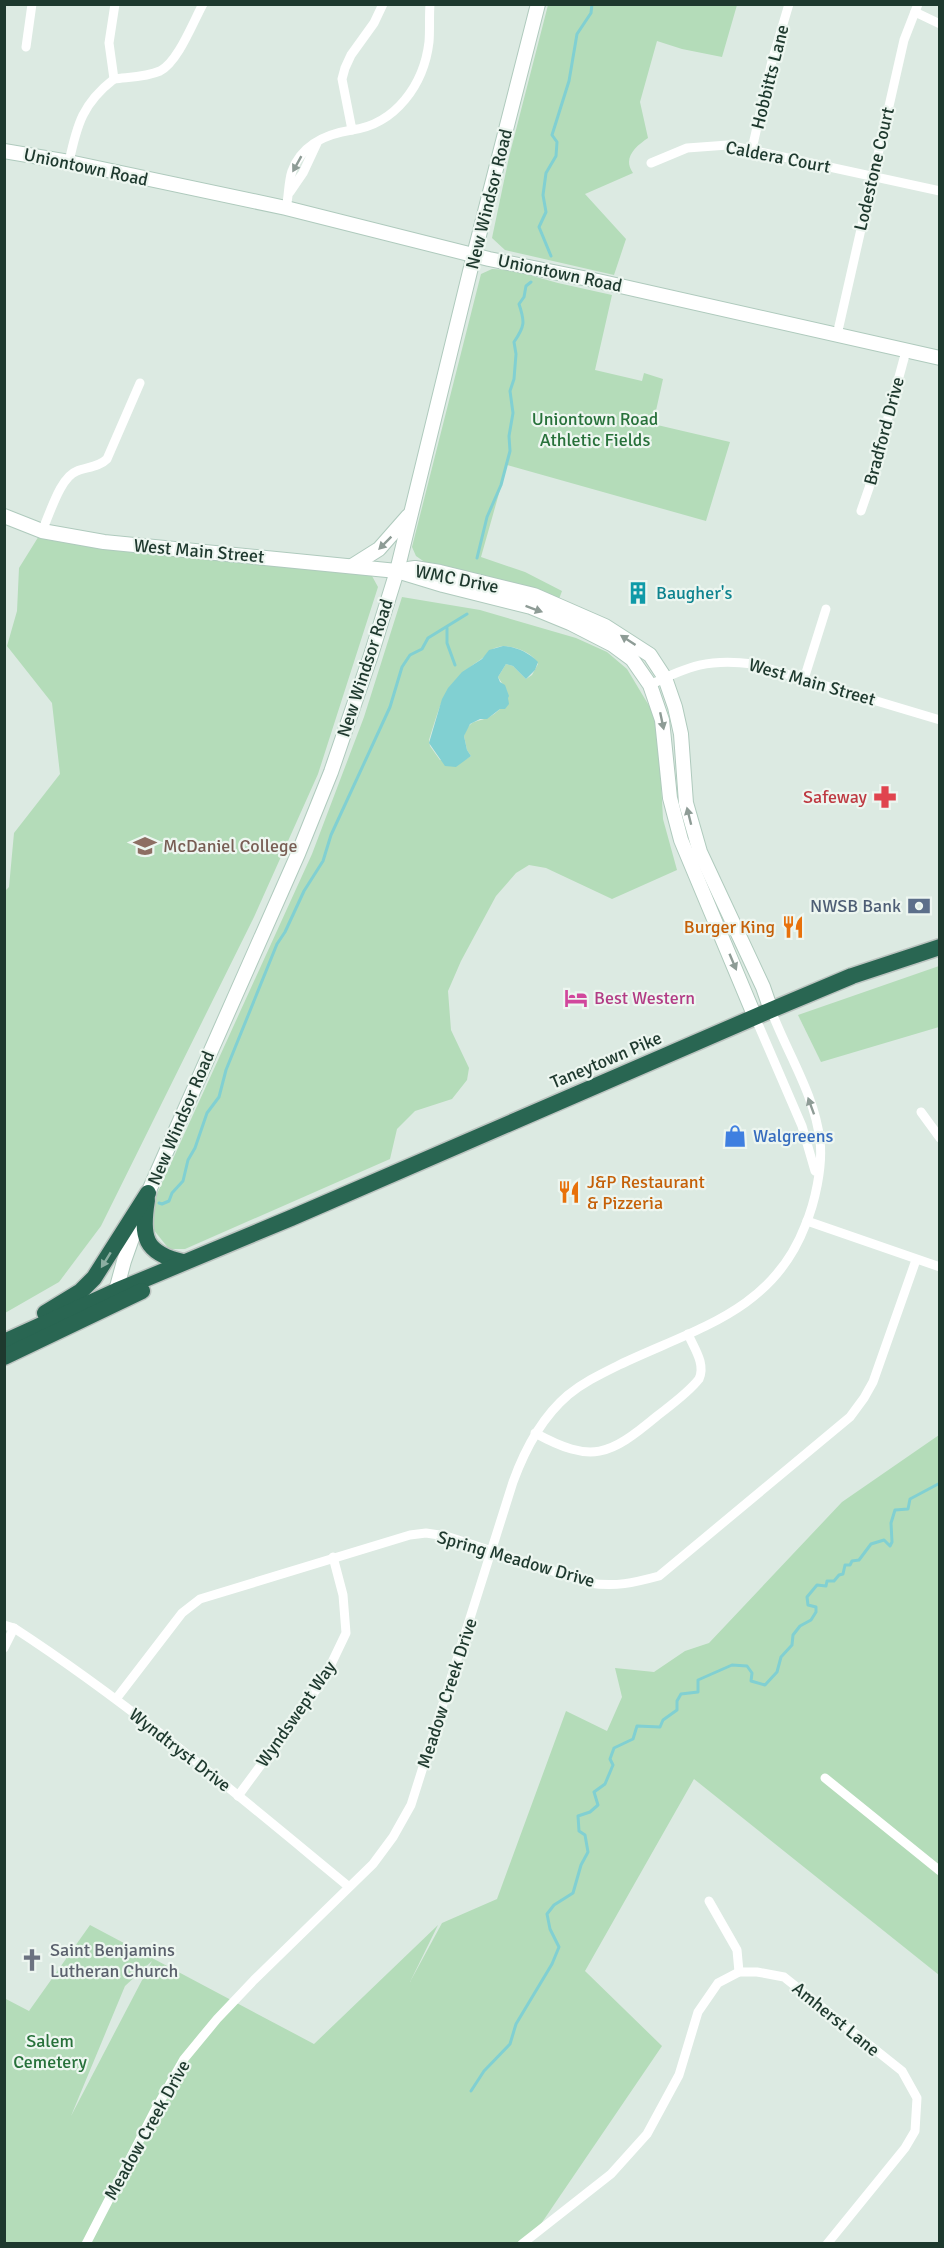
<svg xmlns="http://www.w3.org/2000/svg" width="944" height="2248" viewBox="0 0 944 2248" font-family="Signika,sans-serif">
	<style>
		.green { fill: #b4dcb9; fill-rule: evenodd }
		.water { fill: #81d0d2 }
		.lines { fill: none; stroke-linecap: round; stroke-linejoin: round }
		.stream { stroke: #81d0d2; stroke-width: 3 }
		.secondary-casing { stroke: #afcabd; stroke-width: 16 }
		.highway-casing { stroke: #bcc4c0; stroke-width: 19 }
		.street { stroke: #fff; stroke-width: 9 }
		.secondary { stroke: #fff; stroke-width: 14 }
		.highway { stroke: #296652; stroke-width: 16 }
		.oneway { fill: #8e9c96 }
		.oneway2 { fill: #8baea1 }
		.labels { text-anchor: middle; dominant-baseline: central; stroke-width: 4.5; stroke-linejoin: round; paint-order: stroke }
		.street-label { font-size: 18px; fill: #1e392e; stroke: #edf6f0 }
		.park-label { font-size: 18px; fill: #27713a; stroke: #edf6f0 }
		.culture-label { font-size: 18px; fill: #0d838f; stroke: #edf6f0; text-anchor: start }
		.health-label { font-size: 18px; fill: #be3a42; stroke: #edf6f0; text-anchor: end }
		.education-label { font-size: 18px; fill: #785e54; stroke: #edf6f0; text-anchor: start }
		.service-label { font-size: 18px; fill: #4e5e75; stroke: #edf6f0; text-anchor: end }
		.food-label { font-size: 18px; fill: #c56008; stroke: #edf6f0; text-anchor: end }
		.hotel-label { font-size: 18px; fill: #b23c85; stroke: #edf6f0; text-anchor: start }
		.shop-label { font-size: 18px; fill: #366cbe; stroke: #edf6f0; text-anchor: start }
		.worship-label { font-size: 18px; fill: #5b616d; stroke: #edf6f0; text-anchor: start }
	</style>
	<rect width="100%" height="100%" fill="#dceae2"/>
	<!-- green -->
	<g class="green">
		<path d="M548,5h189l-15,52 -40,-8 -25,-8 -17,61 8,36c-12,8 -26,20 -15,35l-48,21 41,45 -12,36 -109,-25 -13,-12 17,-81z"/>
		<polygon points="492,269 511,270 558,283 612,295 595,370 642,381 644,373 663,379 653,424 730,442 706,521 507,465 481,557 525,572 562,591 559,599 426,563 416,556 412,547 481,274"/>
		<polygon points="42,531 362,570 372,576 378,587 318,774 254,917 101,1226 59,1282 5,1313 4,892 9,887 14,833 60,774 52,703 7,646 17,611 19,568"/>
		<path d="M402,597l78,13 96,28 31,14 20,17 27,45 6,49 3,56 14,51 -65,29 -66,-31 -17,-3 -13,8 -20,23 -35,65 -13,30 3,39 18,38 -2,12 -15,19 -37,12 -18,18 -7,30 -205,90h-16l-20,-25 2,-17 161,-353 52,-137zM503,646c13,1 29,6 35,18l-6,11 -6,4 -13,-13 -7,-2 -8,13 9,14 1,9c-6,7 -11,13 -19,17 -12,6 -19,1 -25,19l3,14 4,6 -8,5 -23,-1 -10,-14 -1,-6c13,-40 14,-55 51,-80 10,-7 9,-12 23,-14z"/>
		<polygon points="939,966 939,1027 821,1062 798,1015"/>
		<path d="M939,1435v540l-245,-196 -109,192 77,75 -134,197h-523l-1,-245 25,13 61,-86 224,119 124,-119 -28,57 32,-59 55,-24 69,-188 41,20 15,-34 -7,-29 39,4 31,-21 24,-8 133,-141zM152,1961l-81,155 54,-130z"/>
	</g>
	<!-- water -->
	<path class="water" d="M503,646c13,1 25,6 35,16l-3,8 -9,9 -13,-13 -7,-2 -8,13 2,5 5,3 4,11 -1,2 1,6 -4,5h-5l-13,10h-7l-10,5 -6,12 3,14 4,6 -15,11 -11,-1 -16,-23 13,-44 6,-11 14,-16 20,-13 7,-9z"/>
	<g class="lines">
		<!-- stream -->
		<g class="stream">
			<polyline points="551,256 539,227 546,212 543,195 546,173 556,156 557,142 552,135 569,81 577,34 591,13 592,4"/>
			<path d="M477,558l10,-41 14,-32 9,-34 -1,-15 4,-23 -3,-22 4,-12 2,-25 -2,-12c11,-16 11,-20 5,-38l5,-7 2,-11 5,-4"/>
			<polyline points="447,628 447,643 455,665"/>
			<polyline points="159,1203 162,1204 169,1201 172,1193 183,1181 188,1160 195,1148 207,1113 219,1097 226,1070 277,944 285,932 304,891 323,861 331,835 390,707 402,667 410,655 422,649 428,638 467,614"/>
			<polyline points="471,2091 484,2071 510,2044 516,2024 552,1964 559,1947 550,1929 547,1914 554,1905 573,1893 581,1865 588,1852 585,1835 579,1831 578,1816 590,1812 598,1805 594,1792 605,1784 613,1765 610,1759 614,1748 633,1739 637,1726 660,1727 663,1720 677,1710 677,1701 681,1694 698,1692 698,1680 732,1665 747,1666 752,1673 751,1681 765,1685 777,1672 781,1657 792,1645 793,1635 800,1626 811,1620 816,1612 816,1607 808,1605 807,1597 817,1585 826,1586 827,1581 834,1581 839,1575 843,1574 845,1565 850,1565 852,1561 859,1560 871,1544 884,1540 890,1546 892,1542 891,1523 895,1510 908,1509 910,1499 940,1483"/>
		</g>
		<!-- secondary casing -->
		<g class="secondary-casing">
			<g id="secondary">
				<polyline points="4,151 69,162 286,208 489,259 598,281 940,358"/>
				<polyline points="4,516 42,531 104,542 397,571 443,585 531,607 570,623 613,645 632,659 650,685 662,720 670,798 681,840 755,1017"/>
				<polyline points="352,566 379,549 408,516"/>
				<polyline points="408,569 415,568 440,572 534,595 605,626 650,655 665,678 675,707 681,734 686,803 700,852 763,987 771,1010"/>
				<polyline points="114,1298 124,1261 148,1193 298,854 331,772 371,655 397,571 474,255 538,4"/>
			</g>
		</g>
		<!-- highway casing -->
		<g class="highway-casing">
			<g id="highway">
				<path d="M147,1200c-6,37 -3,53 36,62"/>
				<polyline points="45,1313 81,1291 94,1278 148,1193"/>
				<polyline points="4,1342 116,1291 291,1218 771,1010 852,976 940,947"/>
				<polyline points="4,1357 142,1291"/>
			</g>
		</g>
		<!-- street -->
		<g class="street">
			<path d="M115,4l-6,39 5,36c15,-2 32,-2 46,-8 18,-9 33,-49 43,-67"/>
			<path d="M383,4l-9,19 -23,32 -6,13 -3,11 10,51c44,-6 72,-46 77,-88 1,-12 0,-25 1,-38"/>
			<polyline points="915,12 940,24"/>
			<polyline points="26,47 32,4"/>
			<polyline points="752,149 772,61 789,4"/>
			<path d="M69,162c8,-38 14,-59 45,-83"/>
			<polyline points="651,163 687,148 728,145 940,191"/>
			<polyline points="290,192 303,173 317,143"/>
			<path d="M286,208c3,-12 2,-25 6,-37 10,-27 34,-37 60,-41"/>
			<polyline points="837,335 904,40 918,4"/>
			<polyline points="861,511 869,488 906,351"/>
			<path d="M42,531c8,-17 18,-54 35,-60 10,-4 22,-4 30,-12l33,-76"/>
			<polyline points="804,679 826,609"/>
			<path d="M650,685c38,-19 60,-27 103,-21l187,56"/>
			<polyline points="755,1017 802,1126 815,1171"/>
			<polyline points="921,1112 940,1138"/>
			<polyline points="807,1221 940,1267"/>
			<path d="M535,1433c57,31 74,23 122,-17 14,-11 31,-23 42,-37 7,-15 -5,-31 -11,-45"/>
			<path d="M4,1625l10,3c118,77 226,169 334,258"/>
			<polyline points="4,1648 14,1628"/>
			<path d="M116,1699l66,-86 18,-14 210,-64 16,-2 20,3 143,47c27,4 44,0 70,-7l191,-159 14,-19 9,-16 43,-122"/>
			<polyline points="825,1778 940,1871"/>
			<polyline points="238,1796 324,1679 346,1633 343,1595 333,1557"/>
			<polyline points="709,1901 737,1950 739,1972"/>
			<path d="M86,2244l68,-132 30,-53 33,-40 37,-39 119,-116 20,-27 18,-32 102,-323c12,-33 28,-64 55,-87 16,-13 33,-21 51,-30 75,-36 153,-53 186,-139 10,-23 18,-60 15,-85 -5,-46 -33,-88 -49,-131"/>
			<polyline points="522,2244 611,2174 647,2134 679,2075 698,2012 718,1983 739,1972 757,1972 784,1977 902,2071 917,2098 915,2131 905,2148 827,2244"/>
		</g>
		<!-- secondary -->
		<use href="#secondary" class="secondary"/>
		<!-- highway -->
		<use href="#highway" class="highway"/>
	</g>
	<!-- one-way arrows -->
	<defs><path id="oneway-solid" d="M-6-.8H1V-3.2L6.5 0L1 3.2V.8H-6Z" transform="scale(1.5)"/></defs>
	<g class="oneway">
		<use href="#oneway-solid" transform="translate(297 164) rotate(119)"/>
		<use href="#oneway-solid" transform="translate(385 543) rotate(135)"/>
		<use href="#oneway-solid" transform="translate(534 609) rotate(20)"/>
		<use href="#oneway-solid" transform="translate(628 640) rotate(-147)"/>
		<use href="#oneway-solid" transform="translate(662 721) rotate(78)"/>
		<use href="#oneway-solid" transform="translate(689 816) rotate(-104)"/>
		<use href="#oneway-solid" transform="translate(733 962) rotate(67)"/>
		<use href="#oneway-solid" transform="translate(811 1106) rotate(-110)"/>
	</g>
	<use class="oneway2" href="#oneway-solid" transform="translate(106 1260) rotate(122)"/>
	<!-- icons -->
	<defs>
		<g id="building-bare" transform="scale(1.8)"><path d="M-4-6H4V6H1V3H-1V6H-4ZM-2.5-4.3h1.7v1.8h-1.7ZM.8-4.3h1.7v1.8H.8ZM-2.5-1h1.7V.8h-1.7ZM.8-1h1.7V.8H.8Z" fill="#0f9aa8" stroke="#edf6f0" stroke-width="2.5" paint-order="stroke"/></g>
		<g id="pharmacy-bare" transform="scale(1.8)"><path d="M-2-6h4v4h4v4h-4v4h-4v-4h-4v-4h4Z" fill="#e0444e" stroke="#edf6f0" stroke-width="2.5" paint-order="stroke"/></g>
		<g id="university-bare" transform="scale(1.8)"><path d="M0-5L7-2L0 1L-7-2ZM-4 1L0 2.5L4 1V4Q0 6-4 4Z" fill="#8d6e63" stroke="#edf6f0" stroke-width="2.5" paint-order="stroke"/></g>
		<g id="bank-bare" transform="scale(1.8)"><path d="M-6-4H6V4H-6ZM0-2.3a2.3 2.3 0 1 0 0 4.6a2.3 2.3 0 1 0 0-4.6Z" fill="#5c6f8a" stroke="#edf6f0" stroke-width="2.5" paint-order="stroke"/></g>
		<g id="restaurant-bare" transform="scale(1.8)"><path d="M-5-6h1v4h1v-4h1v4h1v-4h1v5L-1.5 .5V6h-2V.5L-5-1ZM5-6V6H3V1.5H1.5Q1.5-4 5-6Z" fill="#e8710a" stroke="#edf6f0" stroke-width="2.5" paint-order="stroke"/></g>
		<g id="hotel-bare" transform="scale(1.8)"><path d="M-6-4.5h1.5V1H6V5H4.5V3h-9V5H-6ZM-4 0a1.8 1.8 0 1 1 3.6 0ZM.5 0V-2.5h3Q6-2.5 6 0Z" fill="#d1479c" stroke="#edf6f0" stroke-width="2.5" paint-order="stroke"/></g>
		<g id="shop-bare" transform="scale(1.8)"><path d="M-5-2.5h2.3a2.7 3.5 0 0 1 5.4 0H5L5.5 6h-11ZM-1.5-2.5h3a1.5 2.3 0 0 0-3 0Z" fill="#3f7fe0" stroke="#edf6f0" stroke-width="2.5" paint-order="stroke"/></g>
		<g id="church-bare" transform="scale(1.8)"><path d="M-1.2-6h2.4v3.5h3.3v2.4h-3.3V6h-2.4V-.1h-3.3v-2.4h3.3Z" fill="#6b7280" stroke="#edf6f0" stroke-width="2.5" paint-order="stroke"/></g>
	</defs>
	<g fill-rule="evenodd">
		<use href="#building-bare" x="638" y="593"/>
		<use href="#pharmacy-bare" x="885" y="797"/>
		<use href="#university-bare" x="145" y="846"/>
		<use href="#bank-bare" x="919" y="906"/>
		<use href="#restaurant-bare" x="793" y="927"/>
		<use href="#hotel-bare" x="576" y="998"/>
		<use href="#shop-bare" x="735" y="1136"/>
		<use href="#restaurant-bare" x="569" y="1192"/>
		<use href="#church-bare" x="32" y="1960"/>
	</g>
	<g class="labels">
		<!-- street labels -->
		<g class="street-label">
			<text transform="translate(770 77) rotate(-76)">Hobbitts Lane</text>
			<text transform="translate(778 157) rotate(11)">Caldera Court</text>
			<text transform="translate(86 167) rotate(12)">Uniontown Road</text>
			<text transform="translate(874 169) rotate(-77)">Lodestone Court</text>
			<text transform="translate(489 199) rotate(-76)">New Windsor Road</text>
			<text transform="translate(560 273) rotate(12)">Uniontown Road</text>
			<text transform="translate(884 431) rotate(-75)">Bradford Drive</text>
			<text transform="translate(199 551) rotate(5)">West Main Street</text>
			<text transform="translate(457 579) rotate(11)">WMC Drive</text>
			<text transform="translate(365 668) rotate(-72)">New Windsor Road</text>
			<text transform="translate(812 682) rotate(16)">West Main Street</text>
			<text transform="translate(606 1060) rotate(-23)">Taneytown Pike</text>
			<text transform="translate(181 1118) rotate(-67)">New Windsor Road</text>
			<text transform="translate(516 1559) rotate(16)">Spring Meadow Drive</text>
			<text transform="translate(447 1693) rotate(-72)">Meadow Creek Drive</text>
			<text transform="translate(296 1714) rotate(-55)">Wyndswept Way</text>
			<text transform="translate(180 1750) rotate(38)">Wyndtryst Drive</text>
			<text transform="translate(836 2019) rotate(39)">Amherst Lane</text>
			<text transform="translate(147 2130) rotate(-61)">Meadow Creek Drive</text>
		</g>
		<!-- park labels -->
		<g class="park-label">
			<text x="595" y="419">Uniontown Road<tspan x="595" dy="21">Athletic Fields</tspan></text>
			<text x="50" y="2041">Salem<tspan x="50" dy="21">Cemetery</tspan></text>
		</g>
		<!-- culture labels -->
		<g class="culture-label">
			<text x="656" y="593">Baugher's</text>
		</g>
		<!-- health labels -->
		<g class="health-label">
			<text x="867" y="797">Safeway</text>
		</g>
		<!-- education labels -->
		<g class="education-label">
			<text x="163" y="846">McDaniel College</text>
		</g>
		<!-- service labels -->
		<g class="service-label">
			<text x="901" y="906">NWSB Bank</text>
		</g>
		<!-- food labels -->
		<g class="food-label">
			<text x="775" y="927">Burger King</text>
			<text x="587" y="1182" text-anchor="start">J&amp;P Restaurant<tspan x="587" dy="21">&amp; Pizzeria</tspan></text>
		</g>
		<!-- hotel labels -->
		<g class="hotel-label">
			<text x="594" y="998">Best Western</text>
		</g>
		<!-- shop labels -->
		<g class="shop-label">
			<text x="753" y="1136">Walgreens</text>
		</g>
		<!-- worship labels -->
		<g class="worship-label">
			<text x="50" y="1950">Saint Benjamins<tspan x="50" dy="21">Lutheran Church</tspan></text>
		</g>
	</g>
	<!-- border -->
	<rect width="944" height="2248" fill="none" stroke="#1e392e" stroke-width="12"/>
</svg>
